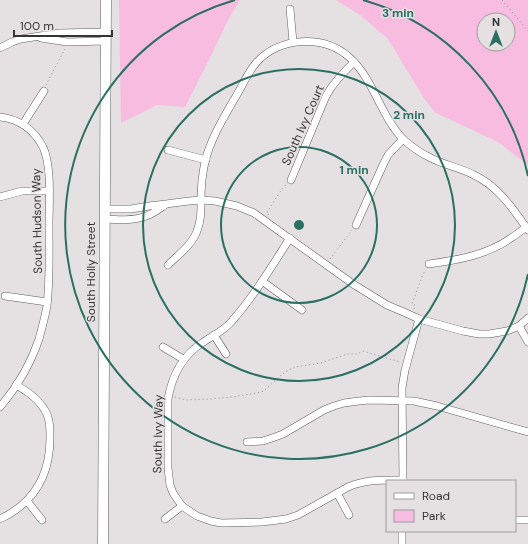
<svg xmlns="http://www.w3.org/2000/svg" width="528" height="544" viewBox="0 0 528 544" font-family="'DM Sans',sans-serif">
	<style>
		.green { fill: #f7bce0; fill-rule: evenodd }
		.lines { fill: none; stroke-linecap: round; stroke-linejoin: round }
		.minor-casing { stroke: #605d5e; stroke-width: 8 }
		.secondary-casing { stroke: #605d5e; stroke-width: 11 }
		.path { stroke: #8b8889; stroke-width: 1; stroke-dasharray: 1 3; stroke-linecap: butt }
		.minor { stroke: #fff; stroke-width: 7 }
		.secondary { stroke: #fff; stroke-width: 10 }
		.ring { fill: none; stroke: #2b6f62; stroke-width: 2 }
		.labels { text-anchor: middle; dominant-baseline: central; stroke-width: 3; stroke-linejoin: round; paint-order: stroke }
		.street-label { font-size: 12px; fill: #353434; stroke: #e5e1e3 }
		.centre { fill: #2b6f62; stroke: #e5e1e3; stroke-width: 2 }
		.ring-label { font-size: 12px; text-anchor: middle; font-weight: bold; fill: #2b6f62; stroke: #e5e1e3; stroke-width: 3; stroke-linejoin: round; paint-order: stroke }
	</style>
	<rect width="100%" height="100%" fill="#e5e1e3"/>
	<!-- green -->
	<g class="green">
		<polygon points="119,0 240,0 228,20 211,56 185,107 157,105 121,123"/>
		<path d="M336,0h192v165l-30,-23 -62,-29 -11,-13 -37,-61 -28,-24zM484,20h24v24h-24z"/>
	</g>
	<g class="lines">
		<!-- minor casing -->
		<g class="minor-casing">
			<g id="minor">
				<polyline points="290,9 293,42"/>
				<polyline points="41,38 67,42 106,41"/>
				<polyline points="0,48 12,42 21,39 59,33 106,32"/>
				<path d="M0,117c19,2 34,13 43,30 9,19 6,56 6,78 0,27 1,54 -2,81 -2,11 -5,22 -8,33 -8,24 -22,48 -39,68"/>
				<polyline points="23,124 44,91"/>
				<polyline points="168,150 206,160"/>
				<path d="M291,180l35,-84c7,-13 17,-23 28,-34"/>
				<polyline points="0,197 22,191 49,191"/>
				<polyline points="105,209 131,209 149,206 166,204 189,201 201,200 215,201 237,206 254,213 353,284 387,305 406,313 419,319 463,331 479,334 489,334 507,331 519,326 528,318"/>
				<path d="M105,219c13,1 28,2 41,-3 7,-2 13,-7 19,-11"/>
				<polyline points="356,225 383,165 388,155 403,139"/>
				<path d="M290,238c-18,28 -36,58 -58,83 -8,10 -20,15 -30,22 -20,13 -30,33 -34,56v69l2,17 3,8 9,13 15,10 14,5 10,2 41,-1 24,-3 12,-4 50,-28c18,-8 36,-7 55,-7"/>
				<path d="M429,264c29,-4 58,-9 82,-26 5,-3 10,-7 15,-11"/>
				<path d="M168,265c10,-10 24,-20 29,-34 4,-10 4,-19 4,-30 0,-13 1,-26 4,-39 6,-25 21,-48 34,-71 5,-9 10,-20 17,-28 23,-26 67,-29 93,-6 25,22 31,59 55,83 7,6 16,13 25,17 14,8 30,10 45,18 24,11 39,34 54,55"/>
				<polyline points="262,281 302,310"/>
				<polyline points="5,296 47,302"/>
				<polyline points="519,326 528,342"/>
				<polyline points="214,335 226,354"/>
				<polyline points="163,347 183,359"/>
				<polyline points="247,442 263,441 275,437 283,434 324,410 334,406 344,403 359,401 369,400 414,401 437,406 528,432"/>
				<polyline points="403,481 402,388 405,370 419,319"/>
				<polyline points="337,493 349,515"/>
				<polyline points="27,501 42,520"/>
				<path d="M0,519c34,-16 50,-44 50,-81 0,-12 0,-22 -8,-32 -7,-10 -16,-15 -26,-21"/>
				<polyline points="165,519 182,506"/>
				<polyline points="515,520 528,520"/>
				<polyline points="402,544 402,531"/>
			</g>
		</g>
		<!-- secondary casing -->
		<g class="secondary-casing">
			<polyline id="secondary" points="103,544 106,0"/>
		</g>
		<!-- path -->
		<g class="path">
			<polyline points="502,0 528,31"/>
			<polyline points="46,85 52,73 65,49"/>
			<polyline points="268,215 269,213 267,212 282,189 286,185"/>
			<polyline points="330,259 352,230"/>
			<polyline points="414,309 415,305 412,304 423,274 426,270"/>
			<polyline points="175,397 186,400 210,399 232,397 257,393 264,391 281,375 287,371 295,367 321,363 347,354 357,354 363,351 400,362"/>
		</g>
		<!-- minor -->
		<use href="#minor" class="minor"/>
		<!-- secondary -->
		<use href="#secondary" class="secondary"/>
	</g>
	<!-- distance rings -->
	<g class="ring">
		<circle cx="299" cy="225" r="78"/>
		<circle cx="299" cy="225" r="156"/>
		<path d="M528 274A234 234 0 1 1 235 0M363 0A234 234 0 0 1 528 176"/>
	</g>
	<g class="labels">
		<!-- street labels -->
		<g class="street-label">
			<text transform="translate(303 125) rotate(-66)">South Ivy Court</text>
			<text transform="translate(37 221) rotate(-91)">South Hudson Way</text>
			<text transform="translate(91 272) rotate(-90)">South Holly Street</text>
			<text transform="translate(158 434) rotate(-89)">South Ivy Way</text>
		</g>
	</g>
	<circle cx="299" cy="225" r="6" class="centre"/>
	<g class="ring-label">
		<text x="398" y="17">3 min</text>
		<text x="409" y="119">2 min</text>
		<text x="354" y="174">1 min</text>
	</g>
	<!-- legend -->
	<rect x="386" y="480" width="130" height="52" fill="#e5e1e3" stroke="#9f9c9d"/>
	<rect x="394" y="493" width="20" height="6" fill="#ffffff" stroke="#9f9c9d"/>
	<text x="422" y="500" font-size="12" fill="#353434">Road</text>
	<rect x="394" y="510" width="20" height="12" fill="#f7bce0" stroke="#9f9c9d"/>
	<text x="422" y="520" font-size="12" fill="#353434">Park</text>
	<!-- north arrow -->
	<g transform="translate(496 32)"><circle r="19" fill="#e5e1e3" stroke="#9f9c9d"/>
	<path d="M0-3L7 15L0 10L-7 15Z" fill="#2b6f62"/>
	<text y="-6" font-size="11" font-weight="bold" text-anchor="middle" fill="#353434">N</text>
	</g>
	<!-- scale -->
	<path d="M14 30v6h98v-6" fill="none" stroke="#353434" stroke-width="2"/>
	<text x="20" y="30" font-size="12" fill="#353434" stroke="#e5e1e3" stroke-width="3" paint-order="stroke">100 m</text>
</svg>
